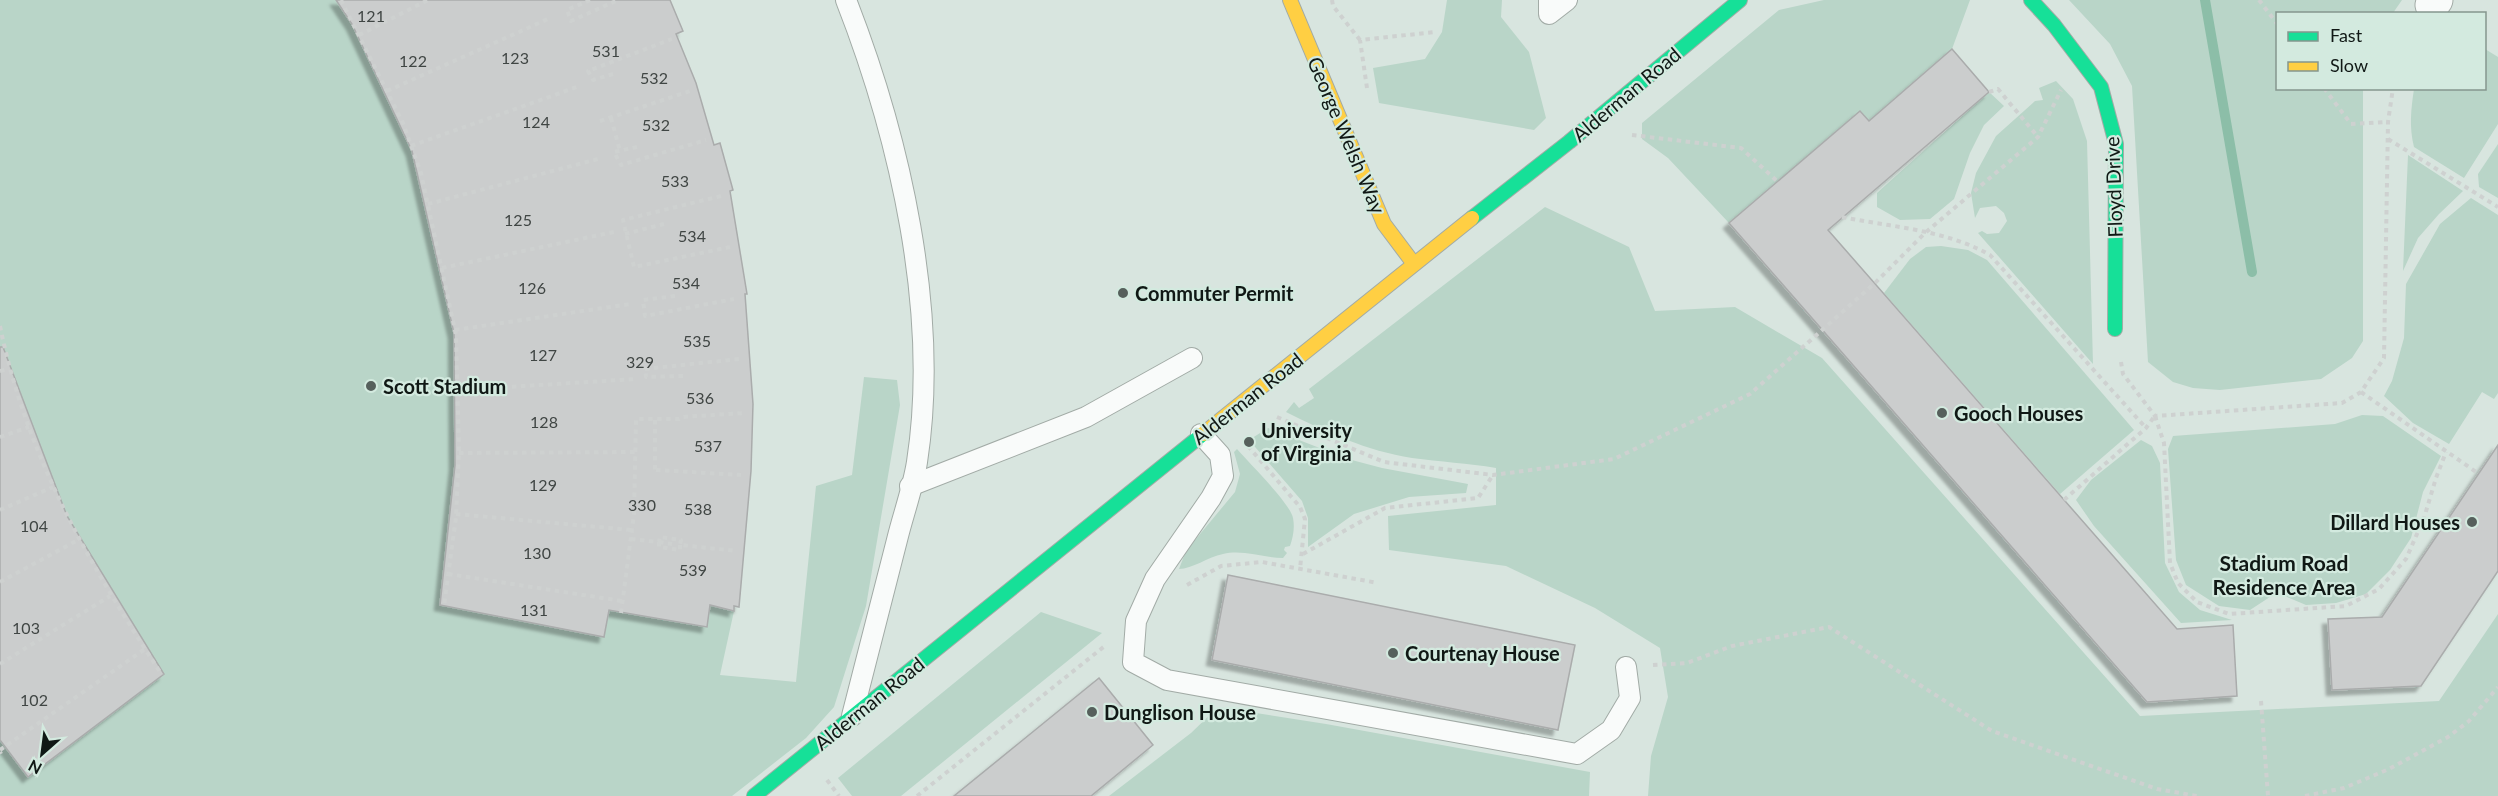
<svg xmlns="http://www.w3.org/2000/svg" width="2498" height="796" viewBox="0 0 2498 796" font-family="Lato,sans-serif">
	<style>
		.green { fill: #b9d5c8 }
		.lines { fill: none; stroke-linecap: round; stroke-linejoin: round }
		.stream { stroke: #8cbea8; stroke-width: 10 }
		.building { fill: #cbcdcd; stroke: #aaacac; stroke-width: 1.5; filter: url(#shadow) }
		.lane-casing { stroke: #a2aba6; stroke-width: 22 }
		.street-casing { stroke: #a2aba6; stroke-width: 35 }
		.fast-casing { stroke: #a2aba6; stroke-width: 16 }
		.slow-casing { stroke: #a2aba6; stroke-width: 16 }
		.path { stroke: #ced1d0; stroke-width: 4; stroke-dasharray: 4.5 4.5; stroke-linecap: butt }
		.lane { stroke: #f9fbfa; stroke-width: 20 }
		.street { stroke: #f9fbfa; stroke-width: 33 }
		.fast { stroke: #16e098; stroke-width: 14 }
		.slow { stroke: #ffcf43; stroke-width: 14 }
		.poi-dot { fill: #56605c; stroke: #d3eadf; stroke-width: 2 }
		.labels { text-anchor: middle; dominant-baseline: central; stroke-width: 4.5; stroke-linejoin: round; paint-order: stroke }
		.number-label { font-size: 16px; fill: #404644 }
		.street-label { font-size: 20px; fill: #101815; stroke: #d3eadf }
		.poi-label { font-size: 20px; font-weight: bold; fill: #101815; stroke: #d3eadf; text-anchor: start }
		.neighbourhood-label { font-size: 21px; font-weight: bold; fill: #101815; stroke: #d3eadf }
	</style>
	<defs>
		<filter id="shadow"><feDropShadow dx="-5.5" dy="5.5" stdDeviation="1.5" flood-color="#0004"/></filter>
	</defs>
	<rect width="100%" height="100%" fill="#d8e5df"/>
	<!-- green -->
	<g class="green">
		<polygon points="0,0 656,0 737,551 734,611 720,675 796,682 816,486 852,475 864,377 897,380 900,405 866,606 834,707 806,738 732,796 0,796"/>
		<polygon points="1447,0 1502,0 1501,17 1529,52 1546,118 1534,130 1379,103 1373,68 1425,59 1442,32"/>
		<polygon points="1824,0 1970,0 1952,49 1869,121 1860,111 1729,223 1668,158 1642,139 1642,123 1779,10"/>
		<polygon points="2069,0 2402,0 2393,13 2278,14 2278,88 2363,89 2363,341 2352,358 2321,379 2220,390 2193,388 2173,382 2148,362 2132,86 2110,44"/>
		<path d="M2485,49l13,8v67l-34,54 -50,-31c-5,-20 -3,-38 0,-58l70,-1z"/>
		<polygon points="2056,81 2073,99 2087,141 2093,364 1978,233 1982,231 1987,234 1999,233 2007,221 2004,213 1996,206 1980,208 1975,218 1971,193 1976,173 1996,136 2035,101 2043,100 2039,88"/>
		<polygon points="1989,92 2004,106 1984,125 1970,153 1954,199 1930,219 1900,220 1877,207 1877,193"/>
		<polygon points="2498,144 2498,198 2479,187 2478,174"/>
		<polygon points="2408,155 2463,191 2439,214 2418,238 2403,271"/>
		<polygon points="2471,198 2498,215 2498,393 2494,399 2482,392 2449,444 2413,423 2384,396 2392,381 2404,338 2406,284 2440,224"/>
		<path d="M1545,207l84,40 26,64 80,-4 87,51 318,358 299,-15 59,-87v182h-850l3,-40 17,-59 -8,-49 -65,-40 -89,-42 -117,-16 -1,-34 108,-11v-37c-28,-5 -56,-6 -84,-10 -45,-7 -86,-26 -126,-46l8,-10 5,6 15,-10 -5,-9z"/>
		<polygon points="1941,246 1968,250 1987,260 2134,430 2060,494 1884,293 1910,259 1926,247"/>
		<polygon points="2362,415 2383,416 2441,456 2423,492 2411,538 2390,570 2366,594 2336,603 2306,605 2287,597 2273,595 2250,610 2219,606 2186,585 2176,560 2168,449 2173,436 2335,424"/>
		<polygon points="1268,428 1348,459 1382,468 1468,484 1466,493 1409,497 1354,514 1308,547 1308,518 1302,501 1249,440"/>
		<polygon points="2141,440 2152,446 2160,463 2165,563 2179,592 2200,610 2232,620 2181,623 2094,526 2076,500 2091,480"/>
		<path d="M1237,449c12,14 53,54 56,69 2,10 0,19 -3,28l-5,1 -1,3 3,3 -4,5c-20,0 -40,-9 -60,-4 -15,3 -31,15 -44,15l7,-18 49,-59 5,-18 -6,-22z"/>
		<polygon points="1041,612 1102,633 901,796 852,796 838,778"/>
		<polygon points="1218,707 1326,724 1590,772 1589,796 1109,796 1191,733"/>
	</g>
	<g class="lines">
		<!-- stream -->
		<polyline class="stream" points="2205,0 2252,272"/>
	</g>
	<!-- building -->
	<g class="building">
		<polygon points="336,0 670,0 683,31 676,34 696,83 714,145 720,143 733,190 730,191 747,294 745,294 753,404 751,471 739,607 734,606 734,611 710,605 707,627 609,610 604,637 440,605 455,465 454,333 412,151 352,24"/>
		<polygon points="1952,49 1989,92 1828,230 2177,629 2233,625 2237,696 2147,702 1729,223 1860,111 1869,121"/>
		<polygon points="0,347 3,347 67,516 164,674 28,777 0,740"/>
		<polygon points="2498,445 2498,571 2421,686 2332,690 2328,619 2382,617"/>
		<polygon points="1228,575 1575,645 1558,730 1212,660"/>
		<polygon points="1099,678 1153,745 1091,796 954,796"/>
	</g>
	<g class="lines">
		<!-- lane casing -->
		<g class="lane-casing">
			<g id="lane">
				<path d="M846,0c54,138 94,313 71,462 -4,26 -14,53 -20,78 -15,59 -30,118 -45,176"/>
				<polyline points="1549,0 1549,14 1567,0"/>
				<polyline points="1201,434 1220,455 1223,476 1211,498 1155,579 1136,621 1133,662 1167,680 1577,754 1611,730 1630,698 1626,667"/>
				<polyline points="910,486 1086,417 1192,358"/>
			</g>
		</g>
		<!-- street casing -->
		<g class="street-casing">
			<polyline id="street" points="2432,5 2436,0"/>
		</g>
		<!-- fast casing -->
		<g class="fast-casing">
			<g id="fast">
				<polyline points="2031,0 2054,25 2101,87 2116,144 2115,329"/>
				<polyline points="1472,218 1569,142 1740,0"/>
				<polyline points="754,796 1203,434"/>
			</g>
		</g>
		<!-- slow casing -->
		<g class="slow-casing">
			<g id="slow">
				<polyline points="1290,0 1384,224 1414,264"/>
				<polyline points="1203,434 1472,218"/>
			</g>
		</g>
		<!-- path -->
		<g class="path">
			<polyline points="341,0 403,123 421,173 456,335 459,450 456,517 444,606"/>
			<polyline points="590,0 567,10 571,21 618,0"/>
			<polyline points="1332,0 1333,6 1360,40"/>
			<polyline points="2259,0 2278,25"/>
			<polyline points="359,35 428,0"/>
			<polyline points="613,74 593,80 588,71 672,39"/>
			<polyline points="1367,88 1360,40 1435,32"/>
			<polyline points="2324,88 2351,124 2388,122"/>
			<polyline points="387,91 548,19"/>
			<polyline points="1989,92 1998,89 2038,137"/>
			<polyline points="611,118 620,151"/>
			<polyline points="600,121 693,90"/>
			<polyline points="1632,135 1741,148 1777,181"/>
			<polyline points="2388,139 2498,207"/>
			<polyline points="411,146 577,87"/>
			<polyline points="637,147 614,152 621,165 706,140"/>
			<polyline points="721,196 623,220 634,267 730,247"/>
			<polyline points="428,204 598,159"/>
			<path d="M1842,217c50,10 104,13 148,38l156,173"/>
			<polyline points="625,234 664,224"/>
			<polyline points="442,268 614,232"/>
			<polyline points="675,296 643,300 645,316 734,299"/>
			<path d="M0,326c27,132 89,238 162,349"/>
			<polyline points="455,330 630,304"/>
			<polyline points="2121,362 2123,374 2155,416 2342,403 2361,392 2384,358 2388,122 2393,88"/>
			<polyline points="0,371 9,369"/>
			<polyline points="683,376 646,377 645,369 739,359"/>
			<polyline points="458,390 637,379"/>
			<polyline points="2361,392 2479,474"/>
			<polyline points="2155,416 2164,443 2170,563 2178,583 2197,602 2229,614 2346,606 2379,589 2406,559 2424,518 2436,478 2446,452"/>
			<polyline points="1277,417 1384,462 1493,475 1614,459 1750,394 1875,283 1925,233 2038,137 2061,90"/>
			<polyline points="655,420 655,474"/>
			<polyline points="0,437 29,427"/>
			<polyline points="1248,446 1300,507 1305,519 1300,569"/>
			<polyline points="459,453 635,452"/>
			<polyline points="656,470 741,475"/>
			<polyline points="2064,500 2146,428 2154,417"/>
			<polyline points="0,510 53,487"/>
			<polyline points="456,514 631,530"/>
			<polyline points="631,539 659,542 660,537 681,540 680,545 737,551"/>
			<polyline points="659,542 659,547 680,550 680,545"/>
			<polyline points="659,542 672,544"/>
			<polyline points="1303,554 1385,508 1478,498 1493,475"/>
			<polyline points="448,574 622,601"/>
			<polyline points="0,582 78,540"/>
			<polyline points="1187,585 1221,566 1262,562 1378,583"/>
			<polyline points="621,613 634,514 636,419 679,419 682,417 744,413"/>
			<polyline points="0,664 110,596"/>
			<polyline points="1653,665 1687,663 1732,646 1829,627 1992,731 2157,789 2197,796"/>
			<polyline points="2261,701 2268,796"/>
			<polyline points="0,750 145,649"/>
			<polyline points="0,752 1,754"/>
			<polyline points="827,780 839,796"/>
			<polyline points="917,796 1106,645"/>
			<polyline points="2305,796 2344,788 2389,769 2448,737 2469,721 2498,687"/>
		</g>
		<!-- lane -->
		<use href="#lane" class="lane"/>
		<!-- street -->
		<use href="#street" class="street"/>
		<!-- fast -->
		<use href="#fast" class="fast"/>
		<!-- slow -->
		<use href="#slow" class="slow"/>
	</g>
	<!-- markers -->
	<g class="poi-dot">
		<circle cx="1123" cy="293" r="6"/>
		<circle cx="371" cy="386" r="6"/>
		<circle cx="1942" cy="413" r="6"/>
		<circle cx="1249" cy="442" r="6"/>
		<circle cx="2472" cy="522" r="6"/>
		<circle cx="1393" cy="653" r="6"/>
		<circle cx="1092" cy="712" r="6"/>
	</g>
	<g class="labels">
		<!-- number labels -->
		<g class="number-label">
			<text x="371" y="15">121</text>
			<text x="606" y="50">531</text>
			<text x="515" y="57">123</text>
			<text x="413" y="60">122</text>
			<text x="654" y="77">532</text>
			<text x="536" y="121">124</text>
			<text x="656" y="124">532</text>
			<text x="675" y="180">533</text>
			<text x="518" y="219">125</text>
			<text x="692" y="235">534</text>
			<text x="686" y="282">534</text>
			<text x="532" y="287">126</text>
			<text x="697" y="340">535</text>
			<text x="543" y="354">127</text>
			<text x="640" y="361">329</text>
			<text x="700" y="397">536</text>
			<text x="544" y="421">128</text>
			<text x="708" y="445">537</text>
			<text x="543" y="484">129</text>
			<text x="642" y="504">330</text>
			<text x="698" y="508">538</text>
			<text x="34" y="525">104</text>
			<text x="537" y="552">130</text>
			<text x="693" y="569">539</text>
			<text x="534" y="609">131</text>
			<text x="26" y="627">103</text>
			<text x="34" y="699">102</text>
		</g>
		<!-- street labels -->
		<g class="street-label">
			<text transform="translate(1626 94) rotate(-40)">Alderman Road</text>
			<text transform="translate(1347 135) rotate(67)">George Welsh Way</text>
			<text transform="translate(2113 187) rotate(-92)">Floyd Drive</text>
			<text transform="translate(1247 398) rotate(-38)">Alderman Road</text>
			<text transform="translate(869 703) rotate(-39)">Alderman Road</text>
		</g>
		<!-- poi labels -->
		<g class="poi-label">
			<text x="1135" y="293">Commuter Permit</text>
			<text x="383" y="386">Scott Stadium</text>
			<text x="1954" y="413">Gooch Houses</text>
			<text x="1261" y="430">University<tspan x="1261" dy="23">of Virginia</tspan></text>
			<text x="2460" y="522" text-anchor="end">Dillard Houses</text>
			<text x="1405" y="653">Courtenay House</text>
			<text x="1104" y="712">Dunglison House</text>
		</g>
		<!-- neighbourhood labels -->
		<g class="neighbourhood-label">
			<text x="2284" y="562">Stadium Road<tspan x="2284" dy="24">Residence Area</tspan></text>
		</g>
	</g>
	<!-- legend -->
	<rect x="2276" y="12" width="210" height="78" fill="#d3eadf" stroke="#85968e" stroke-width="1.5"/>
	<rect x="2288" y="32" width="30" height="9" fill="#16e098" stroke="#85968e" stroke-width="1.5"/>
	<text x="2330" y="42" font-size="18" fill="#101815">Fast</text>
	<rect x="2288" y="62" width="30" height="9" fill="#ffcf43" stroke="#85968e" stroke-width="1.5"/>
	<text x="2330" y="72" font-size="18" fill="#101815">Slow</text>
	<!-- north arrow -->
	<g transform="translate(42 754) rotate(208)" stroke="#d3eadf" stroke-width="4.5" paint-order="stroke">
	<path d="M0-4.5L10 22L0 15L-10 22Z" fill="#101815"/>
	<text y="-9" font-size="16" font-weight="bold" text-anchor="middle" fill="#101815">N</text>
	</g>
</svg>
